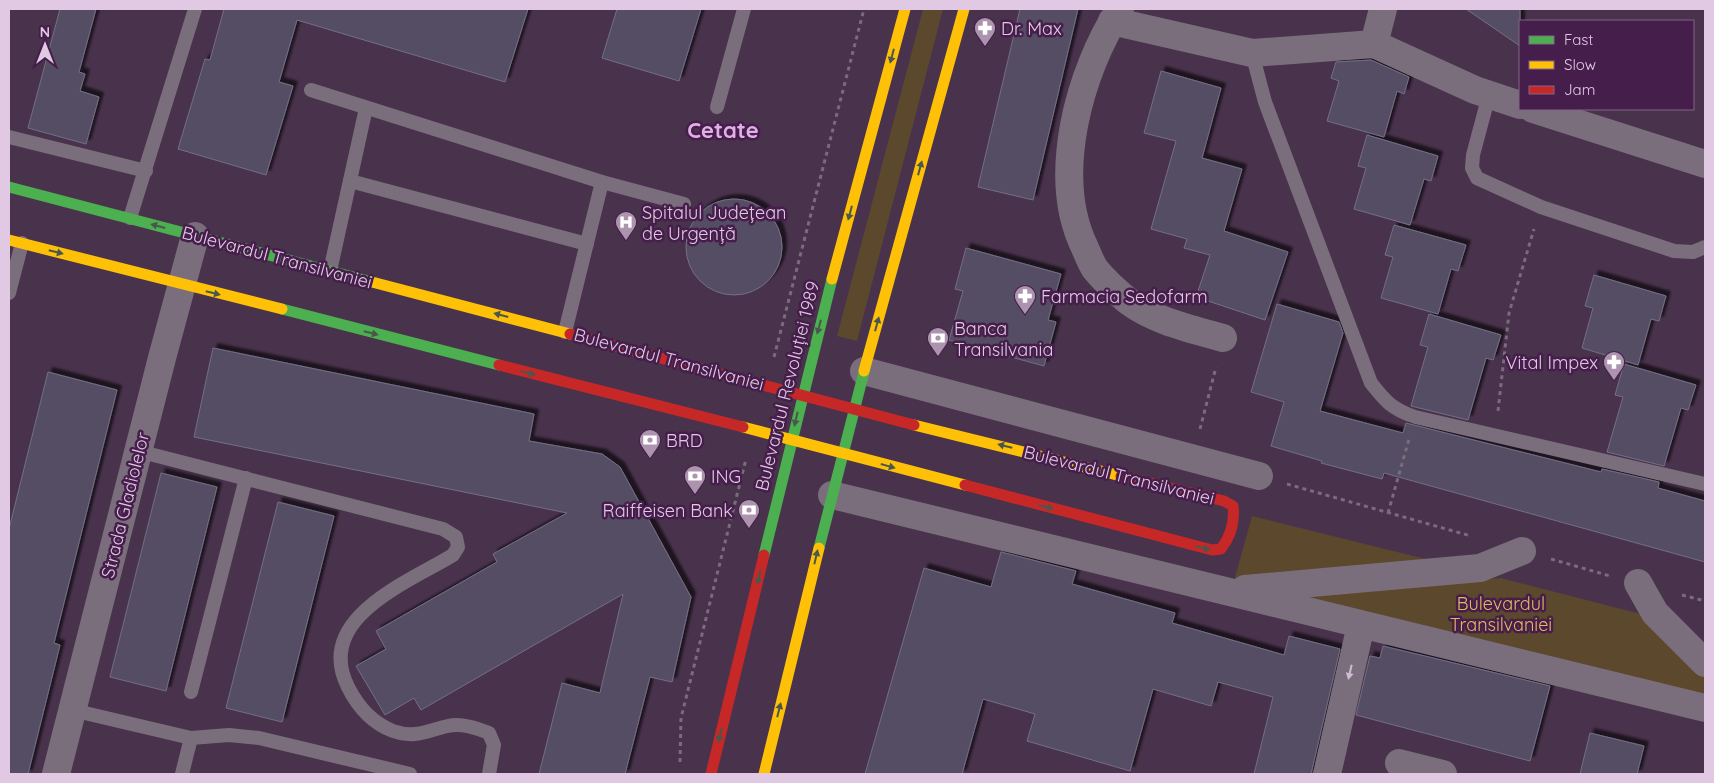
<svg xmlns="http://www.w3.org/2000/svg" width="1714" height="783" viewBox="0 0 1714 783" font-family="Quicksand,sans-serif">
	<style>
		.green { fill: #5b482d }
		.building { fill: #544d64; stroke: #736f86; filter: url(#shadow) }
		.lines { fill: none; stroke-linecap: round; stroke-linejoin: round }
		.path { stroke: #796c7b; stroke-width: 3; stroke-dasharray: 4 4; stroke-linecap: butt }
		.lane { stroke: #7b6e7c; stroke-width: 14 }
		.street { stroke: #7b6e7c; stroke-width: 28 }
		.fast { stroke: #4caf50; stroke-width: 11 }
		.slow { stroke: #ffc107; stroke-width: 11 }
		.jam { stroke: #c62828; stroke-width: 11 }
		.oneway { fill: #48584d }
		.oneway2 { fill: #d2bad4 }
		.labels { text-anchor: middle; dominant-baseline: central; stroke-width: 5; stroke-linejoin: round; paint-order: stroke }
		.poi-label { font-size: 18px; fill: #e1c8e3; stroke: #461e4b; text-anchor: start }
		.street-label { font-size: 18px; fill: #e1c8e3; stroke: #461e4b }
		.park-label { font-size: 18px; fill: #e7b95f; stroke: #461e4b }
		.district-label { font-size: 22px; font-weight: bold; fill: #e0afe6; stroke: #461e4b }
	</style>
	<defs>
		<filter id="shadow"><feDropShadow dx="4.5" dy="-4.5" stdDeviation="1" flood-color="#0009"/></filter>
	</defs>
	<rect width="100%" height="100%" fill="#49324c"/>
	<!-- green -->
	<g class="green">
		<polygon points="923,9 943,9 857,341 837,336"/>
		<polygon points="1252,516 1438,562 1234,581"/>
		<polygon points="1501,578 1645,615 1705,678 1705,699 1291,597"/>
	</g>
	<!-- building -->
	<g class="building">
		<polygon points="60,9 96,9 79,72 85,74 80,91 99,97 86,144 28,128"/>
		<polygon points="224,9 528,9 505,82 297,20 279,82 293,86 266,175 178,149 205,59 210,60"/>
		<polygon points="617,9 701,9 679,81 602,58"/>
		<polygon points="1020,9 1078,9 1033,200 978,187"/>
		<polygon points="1466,9 1520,9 1520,46"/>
		<polygon points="1371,60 1409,77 1404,94 1397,91 1384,137 1327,121 1339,81 1331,78 1336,62"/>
		<polygon points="1161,71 1221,88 1202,158 1242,169 1224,231 1288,252 1265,320 1196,297 1210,255 1184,248 1187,239 1151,229 1176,141 1144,133"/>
		<polygon points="1367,135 1438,156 1431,181 1424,179 1410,225 1354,209 1366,168 1358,166"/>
		<circle cx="734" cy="247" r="48"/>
		<polygon points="1394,225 1466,245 1458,271 1451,269 1438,314 1381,298 1393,257 1385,255"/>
		<polygon points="966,248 1061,274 1048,320 1056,322 1044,366 949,340 963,291 955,289"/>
		<polygon points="1594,275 1666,296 1659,321 1651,319 1638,365 1582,348 1593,308 1585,306"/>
		<polygon points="1277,304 1339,322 1343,333 1320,411 1403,433 1406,423 1601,472 1602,469 1659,482 1658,488 1705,501 1705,562 1384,473 1382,479 1321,463 1322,461 1271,446 1284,402 1251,392"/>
		<polygon points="1429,314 1501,335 1493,360 1486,358 1468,420 1411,406 1428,347 1420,345"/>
		<polygon points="213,348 534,414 529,441 602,454 620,467 691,597 672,682 650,677 625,774 539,774 562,683 600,693 623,594 421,710 414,698 385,715 356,666 386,649 376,631 497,562 493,554 567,513 194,437"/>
		<polygon points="1624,364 1696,385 1688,410 1681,408 1664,466 1607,452 1623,397 1615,395"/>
		<polygon points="48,372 117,390 54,643 60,645 28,774 9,774 9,529"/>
		<polygon points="161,473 217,487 166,691 110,677"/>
		<polygon points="278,502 334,516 282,722 226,708"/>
		<polygon points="1001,552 1076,571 1072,584 1175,613 1172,623 1284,655 1289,636 1340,649 1311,774 1254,774 1273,697 1218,682 1211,706 1153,689 1130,771 1027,741 1035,714 983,699 962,774 865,774 924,568 991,587"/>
		<polygon points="1383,646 1550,686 1530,761 1356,715 1370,656 1380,658"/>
		<polygon points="1590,733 1644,746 1637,774 1580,774"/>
	</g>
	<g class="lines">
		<!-- path -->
		<g class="path">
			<polyline points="774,357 864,9"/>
			<polyline points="1498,411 1509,313 1534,229"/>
			<polyline points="1200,429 1216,367"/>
			<polyline points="1287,484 1471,536"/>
			<polyline points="1388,513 1409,439"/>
			<polyline points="1551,559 1610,576"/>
			<polyline points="1682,595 1705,601"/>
			<polyline points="680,762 681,718 746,459"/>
		</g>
		<!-- lane -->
		<g class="lane">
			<path d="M1252,53l13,49 106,281c15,19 21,26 44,34l290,67"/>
			<polyline points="311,90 602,182 684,204"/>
			<polyline points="1489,95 1473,155 1472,168 1477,178 1541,207 1674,251 1693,252 1705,247"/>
			<polyline points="717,107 744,9"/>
			<polyline points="9,137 146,171"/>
			<polyline points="350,181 587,244"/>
			<polyline points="130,218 195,9"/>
			<polyline points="330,271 366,108"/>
			<polyline points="9,293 22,243"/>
			<polyline points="565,332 602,182"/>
			<path d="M138,451l305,78 13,8 2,10 -5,8c-44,27 -140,63 -105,132 10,20 24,36 45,44 23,8 35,-1 55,-5 14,-3 28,2 41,7l5,12 -5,29"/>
			<polyline points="191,692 246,478"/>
			<polyline points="72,710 191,738 229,735 259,738 410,774"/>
			<polyline points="182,774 191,738"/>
		</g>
		<!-- street -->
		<g class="street">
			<path d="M1120,9c-41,63 -70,168 -35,239 3,7 6,15 10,21 9,11 22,23 33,32 26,20 64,28 95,37"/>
			<polyline points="1112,21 1252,53 1374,44 1475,90 1520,105"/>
			<polyline points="1374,44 1383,9"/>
			<polyline points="1533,109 1705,164"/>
			<polyline points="864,371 1259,476"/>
			<polyline points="832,495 1705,708"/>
			<polyline points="1638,583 1655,613 1705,663"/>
			<polyline points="1245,589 1480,568 1522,551"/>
			<polyline points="1399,763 1443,774"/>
			<polyline points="56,774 162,358 195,236"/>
			<polyline points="1327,774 1361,625"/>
		</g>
		<!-- fast -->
		<g class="fast">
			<polyline points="9,187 372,282"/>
			<polyline points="282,309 499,365"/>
			<polyline points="819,548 865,368"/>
			<polyline points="764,555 832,279"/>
		</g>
		<!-- slow -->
		<g class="slow">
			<polyline points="9,240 282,309"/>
			<polyline points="832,279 905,9"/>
			<polyline points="372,282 570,334"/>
			<polyline points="864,371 964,9"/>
			<polyline points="914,425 1121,476"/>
			<polyline points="743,427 965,485"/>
			<polyline points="764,774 819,548"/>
		</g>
		<!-- jam -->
		<g class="jam">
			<polyline points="570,334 914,425"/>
			<polyline points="499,365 743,427"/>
			<path d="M965,485l247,65 9,-1c10,-13 14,-27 12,-43l-9,-5 -103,-25"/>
			<polyline points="711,774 764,555"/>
		</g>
	</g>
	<!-- one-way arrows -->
	<defs><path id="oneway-solid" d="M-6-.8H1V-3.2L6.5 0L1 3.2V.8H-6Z" transform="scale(1.25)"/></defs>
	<g class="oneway">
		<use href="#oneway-solid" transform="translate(892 56) rotate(105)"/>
		<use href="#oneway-solid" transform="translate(920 168) rotate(-75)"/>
		<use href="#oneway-solid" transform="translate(850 213) rotate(105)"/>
		<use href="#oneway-solid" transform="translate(158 226) rotate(-165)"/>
		<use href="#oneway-solid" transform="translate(56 252) rotate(14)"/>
		<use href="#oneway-solid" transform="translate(213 293) rotate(14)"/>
		<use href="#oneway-solid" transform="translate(501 315) rotate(-165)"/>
		<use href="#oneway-solid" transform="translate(877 324) rotate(-75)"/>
		<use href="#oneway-solid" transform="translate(819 327) rotate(105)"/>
		<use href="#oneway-solid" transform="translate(371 333) rotate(14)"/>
		<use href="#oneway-solid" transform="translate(528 373) rotate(14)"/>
		<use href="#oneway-solid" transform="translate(796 419) rotate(103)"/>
		<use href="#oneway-solid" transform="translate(1005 446) rotate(-166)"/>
		<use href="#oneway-solid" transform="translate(888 466) rotate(16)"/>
		<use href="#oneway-solid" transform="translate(1046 507) rotate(14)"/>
		<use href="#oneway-solid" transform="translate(1203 548) rotate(14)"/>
		<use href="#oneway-solid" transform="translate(816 557) rotate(-77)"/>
		<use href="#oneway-solid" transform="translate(759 577) rotate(103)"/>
		<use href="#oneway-solid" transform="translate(779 710) rotate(-76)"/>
		<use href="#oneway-solid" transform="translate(720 735) rotate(104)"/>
	</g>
	<use class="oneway2" href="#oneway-solid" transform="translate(1350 672) rotate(103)"/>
	<!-- icons -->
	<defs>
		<g id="pharmacy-pin" transform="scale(1.125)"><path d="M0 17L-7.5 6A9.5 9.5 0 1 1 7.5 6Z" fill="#ac94ae" stroke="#461e4b"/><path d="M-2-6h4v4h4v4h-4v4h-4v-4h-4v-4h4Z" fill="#fff"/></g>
		<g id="hospital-pin" transform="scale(1.125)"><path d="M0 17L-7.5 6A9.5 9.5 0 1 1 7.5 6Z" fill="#ac94ae" stroke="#461e4b"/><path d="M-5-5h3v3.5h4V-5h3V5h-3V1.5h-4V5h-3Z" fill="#fff"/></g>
		<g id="bank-pin" transform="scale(1.125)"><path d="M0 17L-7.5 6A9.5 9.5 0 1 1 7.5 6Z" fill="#ac94ae" stroke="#461e4b"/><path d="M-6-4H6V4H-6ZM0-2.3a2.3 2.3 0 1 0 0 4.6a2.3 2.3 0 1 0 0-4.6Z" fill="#fff"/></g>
	</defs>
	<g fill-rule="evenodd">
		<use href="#pharmacy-pin" x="985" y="28"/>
		<use href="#hospital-pin" x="626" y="222"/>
		<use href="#pharmacy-pin" x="1025" y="296"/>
		<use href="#bank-pin" x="938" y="338"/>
		<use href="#pharmacy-pin" x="1614" y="362"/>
		<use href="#bank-pin" x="650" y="440"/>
		<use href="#bank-pin" x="695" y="476"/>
		<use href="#bank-pin" x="749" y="510"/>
	</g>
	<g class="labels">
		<!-- poi labels -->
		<g class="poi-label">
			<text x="1001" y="28">Dr. Max</text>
			<text x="642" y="212">Spitalul Județean<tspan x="642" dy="21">de Urgență</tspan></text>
			<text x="1041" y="296">Farmacia Sedofarm</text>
			<text x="954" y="328">Banca<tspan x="954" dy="21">Transilvania</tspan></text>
			<text x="1598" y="362" text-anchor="end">Vital Impex</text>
			<text x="666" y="440">BRD</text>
			<text x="711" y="476">ING</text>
			<text x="733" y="510" text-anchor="end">Raiffeisen Bank</text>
		</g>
		<!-- street labels -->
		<g class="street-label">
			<text transform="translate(277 257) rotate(15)">Bulevardul Transilvaniei</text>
			<text transform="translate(669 359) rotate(15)">Bulevardul Transilvaniei</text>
			<text transform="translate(787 386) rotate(-76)">Bulevardul Revoluției 1989</text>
			<text transform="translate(1119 475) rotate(14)">Bulevardul Transilvaniei</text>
			<text transform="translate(125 505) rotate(-76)">Strada Gladiolelor</text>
		</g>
		<!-- park labels -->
		<g class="park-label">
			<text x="1501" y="603">Bulevardul<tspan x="1501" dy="21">Transilvaniei</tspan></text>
		</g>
		<!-- district labels -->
		<g class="district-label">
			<text x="723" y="130">Cetate</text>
		</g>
	</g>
	<!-- border -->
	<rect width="1714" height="783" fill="none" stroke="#e1c8e3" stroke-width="20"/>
	<!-- legend -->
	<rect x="1519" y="20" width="175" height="90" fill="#461e4b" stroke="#846288"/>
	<rect x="1529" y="36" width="25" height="8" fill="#4caf50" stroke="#846288"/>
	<text x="1564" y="45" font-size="15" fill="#e1c8e3">Fast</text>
	<rect x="1529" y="61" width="25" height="8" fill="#ffc107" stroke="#846288"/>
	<text x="1564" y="70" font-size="15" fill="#e1c8e3">Slow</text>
	<rect x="1529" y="86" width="25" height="8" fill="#c62828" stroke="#846288"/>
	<text x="1564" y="95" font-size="15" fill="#e1c8e3">Jam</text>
	<!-- north arrow -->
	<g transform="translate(45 45)" stroke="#461e4b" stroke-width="4" paint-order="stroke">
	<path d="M0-4L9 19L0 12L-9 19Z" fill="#e1c8e3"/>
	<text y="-8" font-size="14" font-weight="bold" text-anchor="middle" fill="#e1c8e3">N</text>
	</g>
</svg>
